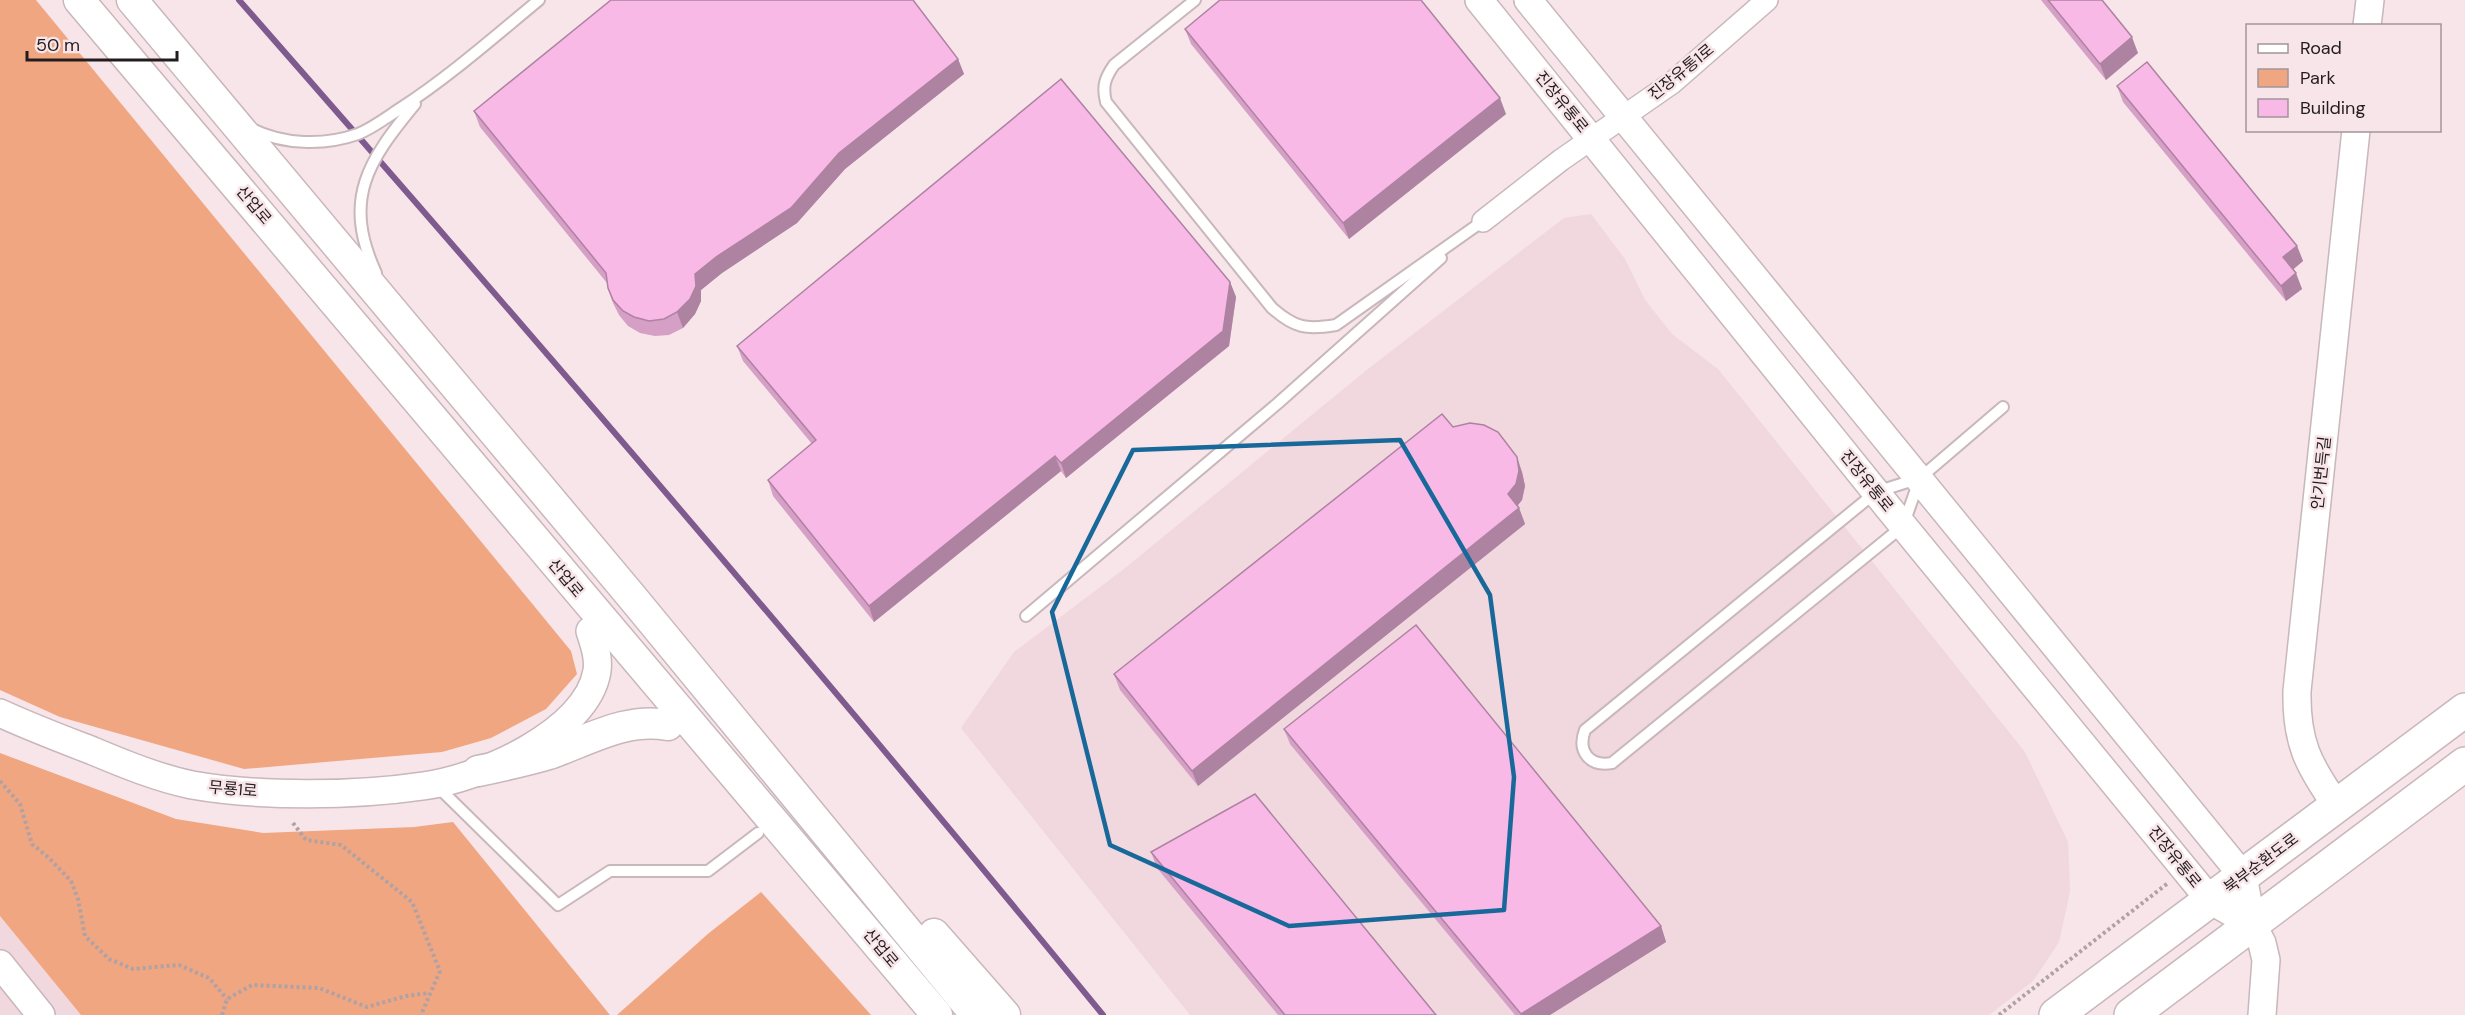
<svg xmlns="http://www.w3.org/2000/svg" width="2465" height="1015" viewBox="0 0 2465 1015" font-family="'DM Sans','Noto Sans KR',sans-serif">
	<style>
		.built { fill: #f1d7de }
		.green { fill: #f0a680 }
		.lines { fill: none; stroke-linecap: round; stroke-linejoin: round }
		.stream { stroke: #7e5a8e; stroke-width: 6 }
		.service-casing { stroke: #c8b7bb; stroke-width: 14 }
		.minor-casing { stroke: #c8b7bb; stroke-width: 24 }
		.tertiary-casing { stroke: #c8b7bb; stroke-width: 30 }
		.secondary-casing { stroke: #c8b7bb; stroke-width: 33 }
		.primary-casing { stroke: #c8b7bb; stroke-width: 36 }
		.path { stroke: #b0a1a5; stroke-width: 4; stroke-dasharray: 3 3; stroke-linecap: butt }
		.service { stroke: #fff; stroke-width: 10 }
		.minor { stroke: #fff; stroke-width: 21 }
		.tertiary { stroke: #fff; stroke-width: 27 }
		.secondary { stroke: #fff; stroke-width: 30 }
		.primary { stroke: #fff; stroke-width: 33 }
		.wall { fill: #d59fc6 }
		.shaded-wall { fill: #ae82a1 }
		.building { fill: #f8b9e6; stroke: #ae82a1; stroke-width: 1.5 }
		.marked { fill: none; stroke: #19689a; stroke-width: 4.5; stroke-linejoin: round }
		.labels { text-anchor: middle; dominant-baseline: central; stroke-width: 5; stroke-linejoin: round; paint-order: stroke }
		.street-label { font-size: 16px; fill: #231c1e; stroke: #f7e5e9 }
	</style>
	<rect width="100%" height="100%" fill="#f7e5e9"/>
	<!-- built -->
	<g class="built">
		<polygon points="1591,214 1625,259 1645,300 1672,334 1718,369 2025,752 2068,842 2070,892 2059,942 2033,981 1989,1015 1190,1015 961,728 1014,652 1124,569 1368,369 1564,218"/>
		<polygon points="0,916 81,1015 0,1015"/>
	</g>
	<!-- green -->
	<g class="green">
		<polygon points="0,0 36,0 571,651 577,674 546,709 491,738 442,752 244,769 60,717 0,690"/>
		<polygon points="0,753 176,819 263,833 414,827 453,822 610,1015 81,1015 0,916"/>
		<polygon points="761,892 871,1015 617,1015 709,933"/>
	</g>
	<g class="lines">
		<!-- stream -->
		<path class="stream" d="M239,0c293,334 583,671 864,1015"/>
		<!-- service casing -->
		<g class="service-casing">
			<g id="service">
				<path d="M1195,0l-81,65c-9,13 -12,21 -8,37l166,206c23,20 34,22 64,17l147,-104"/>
				<path d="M250,128c33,17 74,18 108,6 15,-6 29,-17 43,-26 49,-32 93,-71 138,-108"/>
				<path d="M376,273c-34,-74 -8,-112 39,-169"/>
				<path d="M1920,478l-17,48 -291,237c-23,4 -35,-12 -27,-33l291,-238z"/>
				<polyline points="1920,478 2003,407"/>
				<polyline points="1026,616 1277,404 1441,258"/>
				<polyline points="437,786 558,905 610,871 708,871 758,833"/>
			</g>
		</g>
		<!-- minor casing -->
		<g class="minor-casing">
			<polyline id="minor" points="1483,221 1561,160 1672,83 1767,0"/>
		</g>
		<!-- tertiary casing -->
		<g class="tertiary-casing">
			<g id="tertiary">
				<polyline points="1479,0 1887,506 2210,900 2252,924"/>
				<polyline points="1528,0 2243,876 2252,924 2262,943 2266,960 2262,1015"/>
				<polyline points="2367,26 2370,0"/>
				<path d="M0,713c30,14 62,26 93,38 31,13 65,27 99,34 68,12 163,11 231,1 56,-7 164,-53 174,-115 2,-14 -3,-27 -7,-40"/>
				<path d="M2337,806c-29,-41 -41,-64 -40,-115l59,-561"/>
				<polyline points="0,964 41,1015"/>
			</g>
		</g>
		<!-- secondary casing -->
		<g class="secondary-casing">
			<g id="secondary">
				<polyline points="79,0 937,1015"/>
				<polyline points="132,0 632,597 976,1015"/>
				<path d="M478,771c24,-5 48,-10 71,-17 40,-14 77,-37 119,-29"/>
				<polyline points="934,934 1005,1015"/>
			</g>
		</g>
		<!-- primary casing -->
		<g class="primary-casing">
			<g id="primary">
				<polyline points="2056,1015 2465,710"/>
				<polyline points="2131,1015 2465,764"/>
			</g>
		</g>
		<!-- path -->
		<g class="path">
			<polyline points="0,781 20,804 32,844 49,858 71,881 78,899 85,936 109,959 133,969 179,965 209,978 227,999"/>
			<polyline points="293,823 306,840 341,845 412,902 440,971 421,1015"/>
			<polyline points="222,1015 227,999 252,985 319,988 367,1007 406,996 429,993"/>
			<polyline points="1999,1015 2168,883"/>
		</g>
		<!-- service -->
		<use href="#service" class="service"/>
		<!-- minor -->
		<use href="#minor" class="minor"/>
		<!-- tertiary -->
		<use href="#tertiary" class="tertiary"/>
		<!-- secondary -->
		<use href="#secondary" class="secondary"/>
		<!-- primary -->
		<use href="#primary" class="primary"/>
	</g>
	<!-- wall -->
	<g class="wall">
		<polygon points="2041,0 2102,0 2138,53 2106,80"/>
		<polygon points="1185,29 1506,114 1349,239 1191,44"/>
		<polygon points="958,59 964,74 845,169 797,223 722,273 701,290 701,301 695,314 683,328 669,335 655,336 640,333 628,326 619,315 613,303 608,288 607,283 480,127 474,111"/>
		<polygon points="2117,86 2297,246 2303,261 2293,269 2302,289 2286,301 2123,102"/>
		<polygon points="1230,282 1236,297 1229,346 1066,478 1061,471 874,622 773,496 768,480 812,444 743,361 737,346"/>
		<polygon points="1453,427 1522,472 1525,486 1522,500 1517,506 1519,508 1525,524 1198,786 1120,690 1114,674"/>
		<polygon points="1284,729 1661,926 1666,942 1550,1015 1515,1015 1290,744"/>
		<polygon points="1151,852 1436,1015 1278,1015 1157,868"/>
	</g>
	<!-- shaded-wall -->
	<g class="shaded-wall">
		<polygon points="2132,37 2138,53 2106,80 2100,64"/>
		<polygon points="958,59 964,74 845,169 797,223 722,273 701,290 701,301 695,314 683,328 677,312 695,274 839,153"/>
		<polygon points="1500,98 1506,114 1349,239 1343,223"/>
		<polygon points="2297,246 2303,261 2289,273 2283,257"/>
		<polygon points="2296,273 2302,289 2286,301 2281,286"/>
		<polygon points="1230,282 1236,297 1229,346 1066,478 1061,463"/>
		<polygon points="1055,456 1061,471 874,622 869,606"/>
		<polygon points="1517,457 1522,472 1525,486 1522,500 1514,510 1508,494"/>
		<polygon points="1519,508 1525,524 1198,786 1192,771"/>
		<polygon points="1661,926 1666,942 1550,1015 1522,1015 1521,1014"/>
	</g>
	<!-- building -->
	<g class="building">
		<polygon points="611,0 913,0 958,59 839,153 791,208 716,257 695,274 696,286 690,299 677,312 664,319 649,321 634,317 623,311 613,300 608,288 606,273 474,111"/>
		<polygon points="1220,0 1421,0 1500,98 1343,223 1185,29"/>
		<polygon points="2048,0 2102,0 2132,37 2100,64"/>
		<polygon points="2147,62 2297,246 2283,257 2296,273 2281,286 2117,86"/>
		<polygon points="1061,79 1230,282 1223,331 1061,463 1055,456 869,606 768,480 816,440 737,346"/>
		<polygon points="1442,414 1453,427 1470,423 1484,425 1498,432 1517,457 1519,471 1516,484 1508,494 1519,508 1192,771 1114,674"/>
		<polygon points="1416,625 1661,926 1521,1014 1284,729"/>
		<polygon points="1255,794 1436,1015 1285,1015 1151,852"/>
	</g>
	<!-- marked area -->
	<path class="marked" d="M1400,440l90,155 24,182 -10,133 -215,16 -179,-81 -58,-233 81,-162z"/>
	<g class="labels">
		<!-- street labels -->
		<g class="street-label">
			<text transform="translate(1681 72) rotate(-39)">진장유통1로</text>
			<text transform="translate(1562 102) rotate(51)">진장유통로</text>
			<text transform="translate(254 205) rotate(50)">산업로</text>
			<text transform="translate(2321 473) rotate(-84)">안기번득길</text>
			<text transform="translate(1867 481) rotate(51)">진장유통로</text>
			<text transform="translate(566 578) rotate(50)">산업로</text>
			<text transform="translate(233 789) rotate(5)">무룡1로</text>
			<text transform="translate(2175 857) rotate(51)">진장유통로</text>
			<text transform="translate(2261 863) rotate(-37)">북부순환도로</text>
			<text transform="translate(881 948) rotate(50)">산업로</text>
		</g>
	</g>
	<!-- legend -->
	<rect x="2246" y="24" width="195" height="108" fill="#f7e5e9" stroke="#a29598" stroke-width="1.5"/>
	<rect x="2258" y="44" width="30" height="9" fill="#ffffff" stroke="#a29598" stroke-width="1.5"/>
	<text x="2300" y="54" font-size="18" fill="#231c1e">Road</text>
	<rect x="2258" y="69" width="30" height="18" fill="#f0a680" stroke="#a29598" stroke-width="1.5"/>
	<text x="2300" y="84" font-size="18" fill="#231c1e">Park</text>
	<rect x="2258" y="99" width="30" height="18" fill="#f8b9e6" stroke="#a29598" stroke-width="1.5"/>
	<text x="2300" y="114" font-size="18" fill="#231c1e">Building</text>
	<!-- scale -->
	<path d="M27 51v9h150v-9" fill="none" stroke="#231c1e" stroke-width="3"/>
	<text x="36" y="51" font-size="18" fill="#231c1e" stroke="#f7e5e9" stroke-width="4.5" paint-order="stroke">50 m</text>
</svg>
